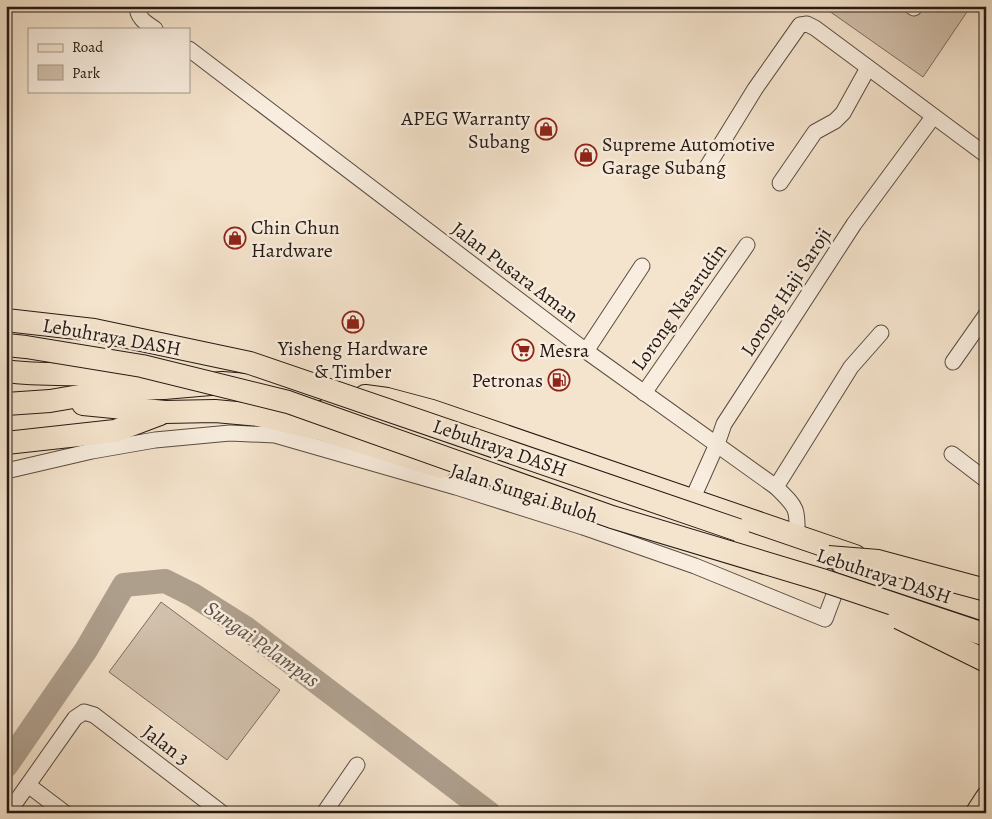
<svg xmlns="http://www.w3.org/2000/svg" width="992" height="819" viewBox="0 0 992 819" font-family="Alegreya,serif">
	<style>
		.green { fill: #d2c1ad; stroke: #7c6d60 }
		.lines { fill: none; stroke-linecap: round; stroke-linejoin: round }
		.river { stroke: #ae9f8d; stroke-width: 24 }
		.minor-casing { stroke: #594c41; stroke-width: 17 }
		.major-casing { stroke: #251912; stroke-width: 21 }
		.highway-casing { stroke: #251912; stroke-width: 24 }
		.minor { stroke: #f8edde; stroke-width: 15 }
		.major { stroke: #f5e4cd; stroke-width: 19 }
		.highway { stroke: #f5e4cd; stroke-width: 22 }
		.highway-bridge-casing { stroke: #251912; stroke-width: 24; stroke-linecap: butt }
		.highway-bridge { stroke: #f5e4cd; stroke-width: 22 }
		.labels { text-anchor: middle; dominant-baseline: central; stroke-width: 5; stroke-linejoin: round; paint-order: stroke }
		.poi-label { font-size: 20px; fill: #251912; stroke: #f8edde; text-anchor: start }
		.street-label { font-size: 20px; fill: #251912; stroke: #f8edde }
		.water-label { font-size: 21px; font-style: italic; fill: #5c4f43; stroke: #f8edde }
	</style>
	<rect width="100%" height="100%" fill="#f5e4cd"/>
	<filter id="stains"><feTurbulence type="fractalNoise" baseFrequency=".004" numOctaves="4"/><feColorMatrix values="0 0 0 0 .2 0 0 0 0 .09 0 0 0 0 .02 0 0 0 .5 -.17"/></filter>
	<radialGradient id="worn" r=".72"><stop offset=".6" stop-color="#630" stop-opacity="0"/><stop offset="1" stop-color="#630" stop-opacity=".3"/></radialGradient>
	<!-- green -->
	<g class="green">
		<polygon points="822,6 971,6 923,77"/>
		<polygon points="161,602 280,690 227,760 109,672"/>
	</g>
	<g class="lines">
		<!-- river -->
		<polyline class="river" points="6,766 86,650 124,585 165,581 193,595 247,629 489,813"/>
		<!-- minor casing -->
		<g class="minor-casing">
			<g id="minor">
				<path d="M137,6c0,12 9,17 18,23"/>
				<polyline points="911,6 914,8"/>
				<path d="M189,49l397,302 190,136c20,20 22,20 21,49"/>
				<polyline points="707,167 755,89 800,25 807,24 815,28 986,155"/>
				<polyline points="780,183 815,132 835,121 843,113 868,68"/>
				<polyline points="586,351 642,266"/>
				<polyline points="953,362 986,315"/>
				<polyline points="644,393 747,245"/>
				<polyline points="952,454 986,480"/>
				<polyline points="6,471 92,451 155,440 230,433 275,435 456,487 583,527 695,566 825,619 834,595"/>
				<polyline points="776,487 851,367 881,333"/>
				<polyline points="692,500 717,444 724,424 854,224 933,117"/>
				<polyline points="28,785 65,813"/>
				<polyline points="8,813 75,718 84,712 94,715 222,813"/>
				<polyline points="324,813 357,765"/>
			</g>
		</g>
		<!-- major casing -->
		<g class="major-casing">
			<polyline id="major" points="975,813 986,796"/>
		</g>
		<!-- highway casing -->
		<g class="highway-casing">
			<g id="highway">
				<path d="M6,371c46,7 92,-1 137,7"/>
				<polyline points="365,396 387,399 432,411 855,556"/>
				<polyline points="6,404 50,401 120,389 164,388 222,383 316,390"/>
				<polyline points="83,404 165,412 215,411 258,415 320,429 441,467"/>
				<polyline points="6,443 115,431 160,414"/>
				<polyline points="841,562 986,610"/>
			</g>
		</g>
		<!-- minor -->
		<use href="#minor" class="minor"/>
		<!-- major -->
		<use href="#major" class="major"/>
		<!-- highway -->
		<use href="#highway" class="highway"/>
		<!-- highway-bridge casing -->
		<g class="highway-bridge-casing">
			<g id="highway-bridge">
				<polyline points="6,320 94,330 250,363 738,530"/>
				<polyline points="6,345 26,347 142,366 288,402 612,517 822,580 986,635"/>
				<polyline points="828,557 878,561 986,590"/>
				<polyline points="899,618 986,661"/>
			</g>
		</g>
		<!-- highway-bridge -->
		<use href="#highway-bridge" class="highway-bridge"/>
	</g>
	<!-- icons -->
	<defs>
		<g id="shop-ring" transform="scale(1.125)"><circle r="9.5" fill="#f8edde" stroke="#8f2418" stroke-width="1.5"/><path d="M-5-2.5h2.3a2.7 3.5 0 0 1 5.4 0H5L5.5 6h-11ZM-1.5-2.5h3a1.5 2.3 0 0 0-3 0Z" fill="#8f2418"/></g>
		<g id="supermarket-ring" transform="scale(1.125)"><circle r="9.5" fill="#f8edde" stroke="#8f2418" stroke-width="1.5"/><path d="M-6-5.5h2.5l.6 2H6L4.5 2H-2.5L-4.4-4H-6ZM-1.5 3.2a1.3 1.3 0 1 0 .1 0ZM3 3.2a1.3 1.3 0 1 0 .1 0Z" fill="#8f2418"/></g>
		<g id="fuel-ring" transform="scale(1.125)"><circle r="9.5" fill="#f8edde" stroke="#8f2418" stroke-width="1.5"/><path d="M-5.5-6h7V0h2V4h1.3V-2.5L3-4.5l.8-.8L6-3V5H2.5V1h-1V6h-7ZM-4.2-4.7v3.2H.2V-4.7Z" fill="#8f2418"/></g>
	</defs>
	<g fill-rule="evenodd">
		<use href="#shop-ring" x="546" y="129"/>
		<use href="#shop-ring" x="586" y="155"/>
		<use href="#shop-ring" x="235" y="238"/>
		<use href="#shop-ring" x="353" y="322"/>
		<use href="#supermarket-ring" x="523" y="350"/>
		<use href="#fuel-ring" x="559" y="380"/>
	</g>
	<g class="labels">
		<!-- poi labels -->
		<g class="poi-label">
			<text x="530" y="118" text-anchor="end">APEG Warranty<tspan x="530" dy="23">Subang</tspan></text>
			<text x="602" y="144">Supreme Automotive<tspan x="602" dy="23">Garage Subang</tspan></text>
			<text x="251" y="227">Chin Chun<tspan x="251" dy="23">Hardware</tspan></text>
			<text x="353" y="348" text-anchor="middle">Yisheng Hardware<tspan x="353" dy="23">&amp; Timber</tspan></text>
			<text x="539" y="350">Mesra</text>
			<text x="543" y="380" text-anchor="end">Petronas</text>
		</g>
		<!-- street labels -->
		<g class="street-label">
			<text transform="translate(515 272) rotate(37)">Jalan Pusara Aman</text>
			<text transform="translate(786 292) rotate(-57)">Lorong Haji Saroji</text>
			<text transform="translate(679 307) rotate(-55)">Lorong Nasarudin</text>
			<text transform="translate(112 337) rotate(10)">Lebuhraya DASH</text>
			<text transform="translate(500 448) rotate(19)">Lebuhraya DASH</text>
			<text transform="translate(524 493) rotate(18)">Jalan Sungai Buloh</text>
			<text transform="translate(884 576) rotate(18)">Lebuhraya DASH</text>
			<text transform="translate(166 745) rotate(37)">Jalan 3</text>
		</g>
		<!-- water labels -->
		<g class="water-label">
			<text transform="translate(262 644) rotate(35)">Sungai Pelampas</text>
		</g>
	</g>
	<!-- margin -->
	<rect width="992" height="819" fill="none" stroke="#f5e4cd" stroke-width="25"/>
	<rect x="8" y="8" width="977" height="804" fill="none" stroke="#251912" stroke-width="2.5"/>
	<rect x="12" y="12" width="967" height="794" fill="none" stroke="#251912"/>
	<!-- legend -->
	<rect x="28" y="28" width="162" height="65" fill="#f8edde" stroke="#a4988c"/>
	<rect x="38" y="44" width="25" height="8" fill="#f5e4cd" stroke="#a4988c"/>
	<text x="72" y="52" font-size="15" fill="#251912">Road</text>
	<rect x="38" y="65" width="25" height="15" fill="#d2c1ad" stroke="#a4988c"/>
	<text x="72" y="78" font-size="15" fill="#251912">Park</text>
	<rect width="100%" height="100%" filter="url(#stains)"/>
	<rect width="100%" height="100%" fill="url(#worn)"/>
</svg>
